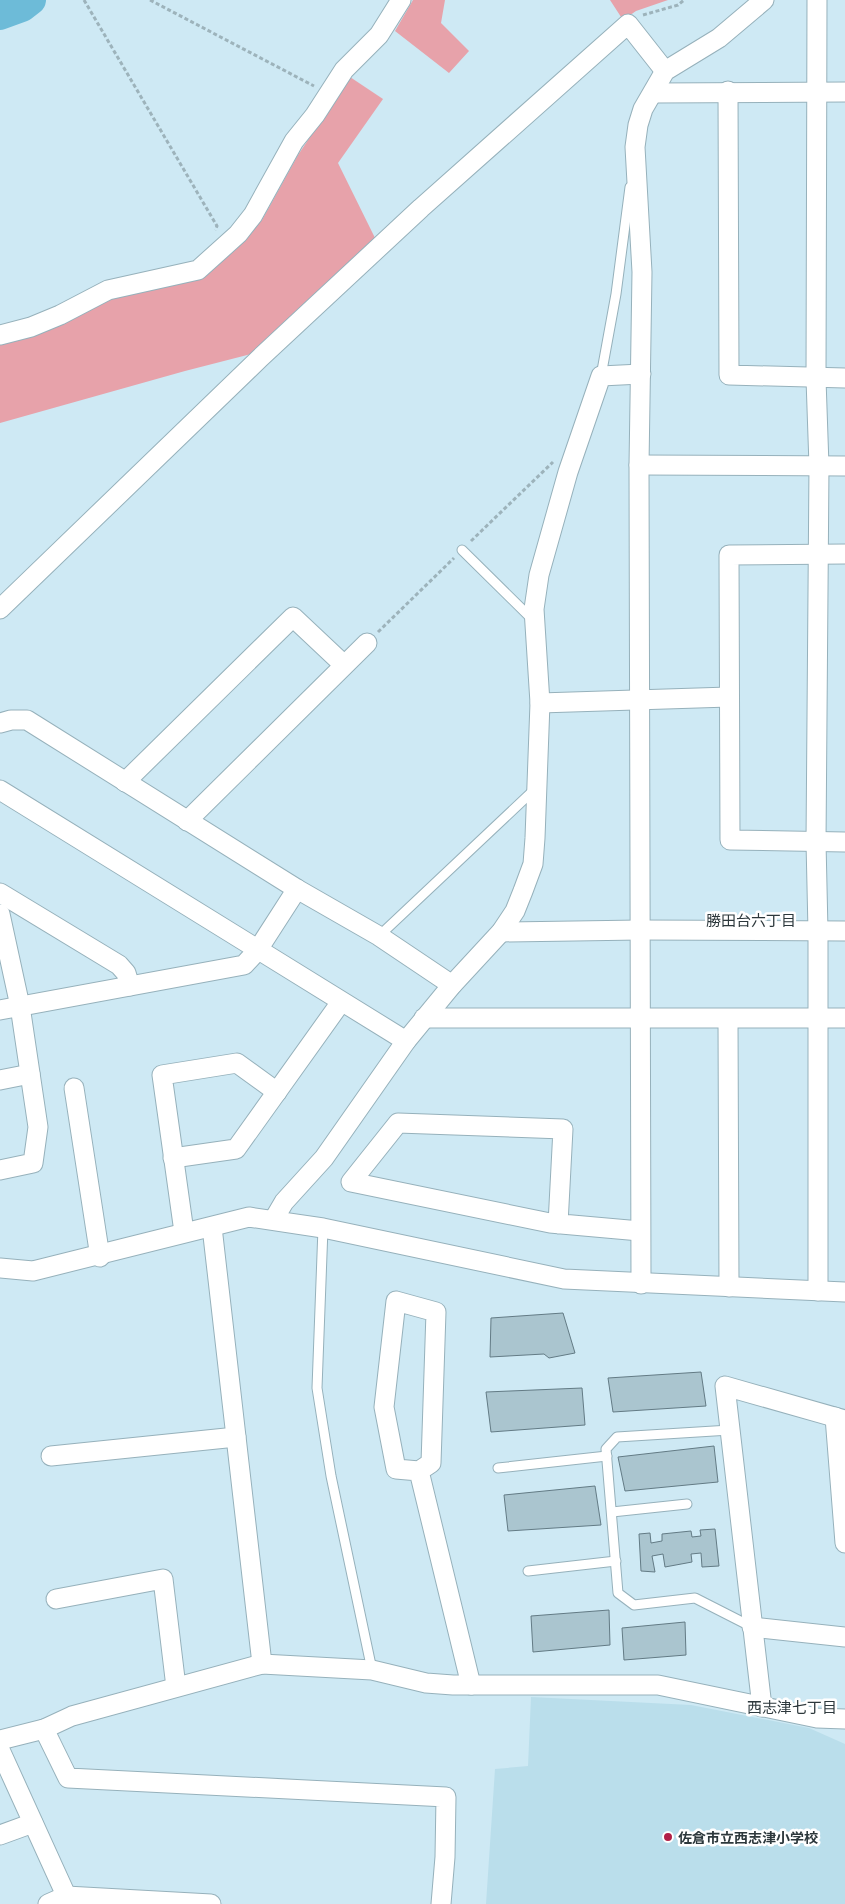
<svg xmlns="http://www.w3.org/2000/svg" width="845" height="1904" viewBox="0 0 845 1904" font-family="'Open Sans','Noto Sans JP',sans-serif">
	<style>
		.built { fill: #badeeb }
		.green { fill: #e7a2aa }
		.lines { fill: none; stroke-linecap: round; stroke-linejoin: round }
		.river { stroke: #6dbbd8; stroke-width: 30 }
		.building { fill: #aac5cf; stroke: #637b85 }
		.service-casing { stroke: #96b1bb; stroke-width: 11 }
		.minor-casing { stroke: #96b1bb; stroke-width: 21 }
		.path { stroke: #9db3bb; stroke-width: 3; stroke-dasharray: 4 2.5; stroke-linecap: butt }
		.service { stroke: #fff; stroke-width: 9 }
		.minor { stroke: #fff; stroke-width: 19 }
		.poi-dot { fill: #b11f47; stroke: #fff; stroke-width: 2 }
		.labels { text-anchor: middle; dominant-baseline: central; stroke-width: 5; stroke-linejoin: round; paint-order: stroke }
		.poi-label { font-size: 14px; font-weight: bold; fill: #2d383c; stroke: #fff; text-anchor: start }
		.neighbourhood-label { font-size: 15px; fill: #2d383c; stroke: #fff }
	</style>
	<rect width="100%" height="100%" fill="#cee9f4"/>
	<!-- built -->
	<polygon class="built" points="531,1697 691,1705 809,1728 845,1744 845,1904 486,1904 495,1769 528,1766"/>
	<!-- green -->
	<g class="green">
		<polygon points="413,0 445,0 441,23 469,51 449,73 395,31"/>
		<polygon points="610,0 668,0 636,11 623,20"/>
		<polygon points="350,77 383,99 338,163 376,240 255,353 185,371 0,423 0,341 56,326 120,295 237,246 262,220 298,155"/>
	</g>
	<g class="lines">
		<!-- river -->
		<polyline class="river" points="0,15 22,7 31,0"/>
	</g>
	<!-- building -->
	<g class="building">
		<polygon points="563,1313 575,1353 549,1358 544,1354 490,1357 491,1318"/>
		<polygon points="701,1372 706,1406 613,1412 608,1378"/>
		<polygon points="582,1388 585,1425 491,1432 486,1392"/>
		<polygon points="714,1446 718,1482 625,1491 618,1457"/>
		<polygon points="595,1486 601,1525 508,1531 504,1495"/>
		<polygon points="715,1529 719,1566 702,1567 701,1553 691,1554 692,1562 665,1567 663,1554 652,1556 655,1572 641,1571 639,1534 650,1533 651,1543 662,1541 662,1534 691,1531 692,1537 701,1536 700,1530"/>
		<polygon points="609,1610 610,1645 533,1652 531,1616"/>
		<polygon points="685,1622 686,1655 624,1660 622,1628"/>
	</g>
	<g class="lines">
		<!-- service casing -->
		<g class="service-casing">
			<g id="service">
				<polyline points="601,376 616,294 630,187"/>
				<polyline points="462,550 533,620"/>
				<polyline points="379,936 534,790"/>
				<polyline points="323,1228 317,1388 331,1476 372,1670"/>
				<polyline points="730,1430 617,1437 606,1449 618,1593 634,1605 695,1598 752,1627"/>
				<polyline points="498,1468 607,1456"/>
				<polyline points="612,1512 687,1504"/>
				<polyline points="528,1571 616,1561"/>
			</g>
		</g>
		<!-- minor casing -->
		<g class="minor-casing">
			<g id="minor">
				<polyline points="817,0 816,379 819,466 816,842 818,931 818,1291"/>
				<polyline points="728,91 729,375 845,378"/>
				<polyline points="654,93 845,92"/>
				<polyline points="0,335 31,327 60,315 108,290 198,270 238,234 253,215 294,141 315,115 344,70 379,35 401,0"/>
				<polyline points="639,465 845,466"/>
				<polyline points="845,554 729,555 730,840 845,842"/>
				<polyline points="0,609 260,358 421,208 628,24 665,71"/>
				<polyline points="540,703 729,697"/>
				<polyline points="0,723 11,720 27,720 297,889 379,936 452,985"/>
				<polyline points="125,782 293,617 344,665"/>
				<polyline points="0,790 406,1041"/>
				<polyline points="187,821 367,643"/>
				<polyline points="0,893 119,965 126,973 130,986"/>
				<polyline points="0,914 20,1006 38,1127 33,1163 0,1170"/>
				<polyline points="501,932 640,930 845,931"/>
				<polyline points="0,1010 244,965 257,951 297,889"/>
				<polyline points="424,1018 845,1018"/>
				<polyline points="728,1019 729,1287"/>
				<polyline points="0,1080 30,1074"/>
				<polyline points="74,1088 100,1257"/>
				<polyline points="173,1158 236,1149 341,1002"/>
				<polyline points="274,1219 284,1202 324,1158 406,1041 452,985 501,932 515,911 523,891 533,864 535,838 540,703 534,609 539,575 568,472 601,376 641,374"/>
				<polyline points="558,1224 563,1129 398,1123 351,1182 550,1223 640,1231"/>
				<polyline points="212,1227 262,1664"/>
				<polyline points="184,1232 162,1075 237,1063 277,1092"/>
				<polyline points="0,1268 33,1271 249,1217 323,1228 564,1279 845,1292"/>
				<polyline points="641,1284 639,465 642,272 635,147 638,125 643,109 665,71 719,38 764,0"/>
				<polyline points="835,1417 845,1543"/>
				<polyline points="51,1456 236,1437"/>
				<polyline points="419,1471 396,1469 384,1407 396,1301 436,1312 431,1463 419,1471 471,1685"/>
				<polyline points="56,1599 163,1579 176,1687"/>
				<polyline points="752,1627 845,1637"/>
				<polyline points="762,1707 725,1386 845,1420"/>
				<polyline points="44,1729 68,1778 446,1797 445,1857 441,1904"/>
				<polyline points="0,1740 44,1729 72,1716 262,1664 372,1670 426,1683 453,1685 658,1685 817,1718 845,1719"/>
				<polyline points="0,1750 70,1904"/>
				<polyline points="0,1835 33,1823"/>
				<polyline points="48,1904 66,1896 211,1904"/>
			</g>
		</g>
		<!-- path -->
		<g class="path">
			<polyline points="84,0 217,226 215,230"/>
			<polyline points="150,0 314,86"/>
			<polyline points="643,15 678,5 684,0"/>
			<polyline points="471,541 553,462"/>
			<polyline points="378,632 454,558"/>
		</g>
		<!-- service -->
		<use href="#service" class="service"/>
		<!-- minor -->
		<use href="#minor" class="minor"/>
	</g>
	<!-- markers -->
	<circle class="poi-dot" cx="668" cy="1837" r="5"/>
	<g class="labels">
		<!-- poi labels -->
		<g class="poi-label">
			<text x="678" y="1837">佐倉市立西志津小学校</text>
		</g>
		<!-- neighbourhood labels -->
		<g class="neighbourhood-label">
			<text x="751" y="920">勝田台六丁目</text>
			<text x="792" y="1707">西志津七丁目</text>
		</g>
	</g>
</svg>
